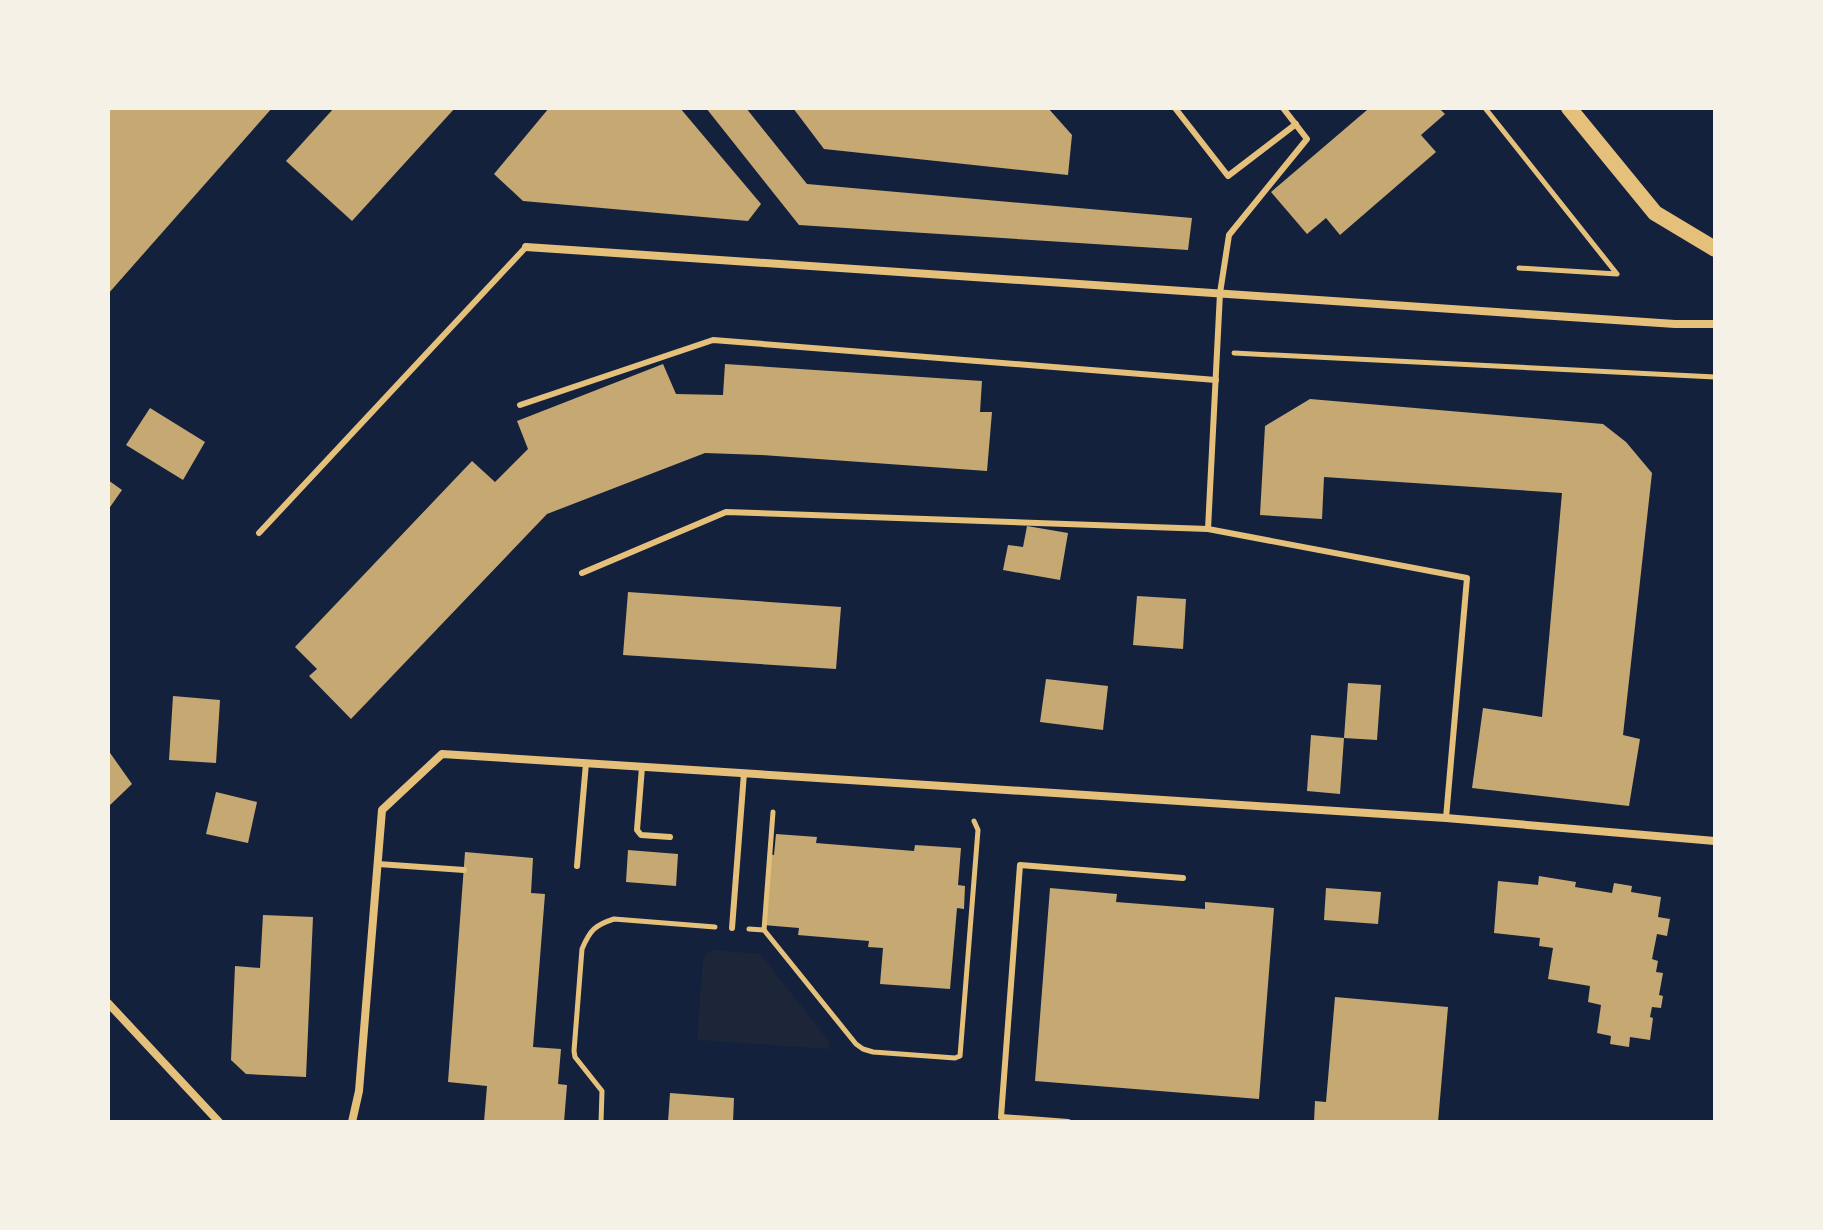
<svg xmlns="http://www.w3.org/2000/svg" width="1823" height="1230" viewBox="0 0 1823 1230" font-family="'Open Sans',sans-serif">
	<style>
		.green { fill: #1d2539 }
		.building { fill: #c6a872 }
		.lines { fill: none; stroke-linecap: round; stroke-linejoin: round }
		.path { stroke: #e5c07b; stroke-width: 5 }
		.service { stroke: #e5c07b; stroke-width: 6 }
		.minor { stroke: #e5c07b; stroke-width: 8 }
		.secondary { stroke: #e5c07b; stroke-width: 16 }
	</style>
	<rect width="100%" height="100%" fill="#14213d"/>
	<!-- green -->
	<polygon class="green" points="713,950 760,954 829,1041 829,1049 697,1040 703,958 707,953"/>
	<!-- building -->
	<g class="building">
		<polygon points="108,108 272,108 108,294"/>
		<polygon points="334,108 455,108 352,221 286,161"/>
		<polygon points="549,108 680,108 761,204 748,221 523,201 494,174"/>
		<polygon points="706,108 746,108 807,184 1192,218 1188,250 799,225"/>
		<polygon points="793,108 1048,108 1072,135 1068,175 824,149"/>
		<polygon points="1365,108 1439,108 1445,114 1421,135 1436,152 1340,235 1326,218 1307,234 1271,192 1367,110"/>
		<polygon points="663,364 676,394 723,395 725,364 982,381 980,412 992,412 987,471 761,455 705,453 547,514 351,719 309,676 317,669 295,647 472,461 495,482 528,449 517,421"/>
		<polygon points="1310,399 1603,424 1626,442 1652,473 1623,735 1640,739 1629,806 1472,788 1483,708 1542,717 1562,493 1324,477 1322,519 1260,515 1265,426"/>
		<polygon points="150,408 205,442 183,480 126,445"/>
		<polygon points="108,480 122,490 108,510"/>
		<polygon points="1027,526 1068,533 1060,580 1003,570 1008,545 1023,547"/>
		<polygon points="628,592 841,607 836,669 623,655"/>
		<polygon points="1137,596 1186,599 1183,649 1133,645"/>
		<polygon points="1046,679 1108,686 1103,730 1040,722"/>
		<polygon points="1348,683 1381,685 1377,740 1344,738"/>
		<polygon points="173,696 220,700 216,763 169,760"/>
		<polygon points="1311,735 1344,738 1340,794 1307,791"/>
		<polygon points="108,750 132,784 108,807"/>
		<polygon points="216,792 257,802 248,843 206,834"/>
		<polygon points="776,834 817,837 816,843 914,851 915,845 961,848 958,885 965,886 964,909 957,908 950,989 880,984 883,948 868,947 869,941 798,935 799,928 763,925 769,854 774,855"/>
		<polygon points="628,850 678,854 676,886 626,882"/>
		<polygon points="465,852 533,858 531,893 545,894 533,1047 561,1049 558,1084 567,1085 564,1122 484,1122 487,1086 448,1082"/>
		<polygon points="1539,876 1576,882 1575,887 1612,893 1614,883 1632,886 1631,892 1661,897 1658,917 1670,919 1667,936 1657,934 1652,959 1658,961 1656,972 1663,973 1659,995 1663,996 1661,1008 1652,1007 1650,1017 1653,1018 1650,1040 1630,1037 1629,1047 1610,1044 1611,1036 1597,1033 1601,1005 1588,1002 1590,986 1548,979 1553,948 1539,946 1540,938 1494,933 1498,881 1538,885"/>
		<polygon points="1050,888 1117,894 1116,902 1205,909 1205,902 1274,908 1259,1099 1035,1081"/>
		<polygon points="1326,888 1381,892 1378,924 1324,920"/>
		<polygon points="263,915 313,917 306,1077 246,1074 231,1060 235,966 260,968"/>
		<polygon points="1335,997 1448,1007 1438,1122 1314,1122 1315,1101 1326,1102"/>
		<polygon points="670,1093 734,1098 733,1122 668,1122"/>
	</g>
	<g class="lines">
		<!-- path -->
		<g class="path">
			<polyline points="1485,108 1617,274 1519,268"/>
			<polyline points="1234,353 1715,377"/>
			<polyline points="749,929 764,930 773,812"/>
			<polyline points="764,930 856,1044 863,1049 873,1052 955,1058 960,1056 978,830 974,821"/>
			<path d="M601,1122l1,-31 -27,-34 -1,-6 8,-102c8,-19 13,-24 32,-30l101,8"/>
		</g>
		<!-- service -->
		<g class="service">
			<polyline points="1175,108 1228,176 1296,124"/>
			<polyline points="1283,108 1307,139 1229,235 1220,293 1208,529 1467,578 1446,818"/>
			<polyline points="520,405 713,340 1216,380"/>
			<polyline points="259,533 526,247"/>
			<polyline points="582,573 726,512 1208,529"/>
			<polyline points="642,767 637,830 641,835 670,837"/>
			<polyline points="378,864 464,870"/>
			<polyline points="577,866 586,763"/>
			<polyline points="732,928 744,773"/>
			<polyline points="1068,1122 1001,1117 1020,865 1183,878"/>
		</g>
		<!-- minor -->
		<g class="minor">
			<polyline points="526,247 1675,324 1715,324"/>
			<polyline points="108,1003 219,1122"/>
			<polyline points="352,1122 359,1091 382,810 442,754 1446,818 1715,841"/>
		</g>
		<!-- secondary -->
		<polyline class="secondary" points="1569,108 1655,213 1715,249"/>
	</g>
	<!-- border -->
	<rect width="1823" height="1230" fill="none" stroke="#f6f1e7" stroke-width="220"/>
</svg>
